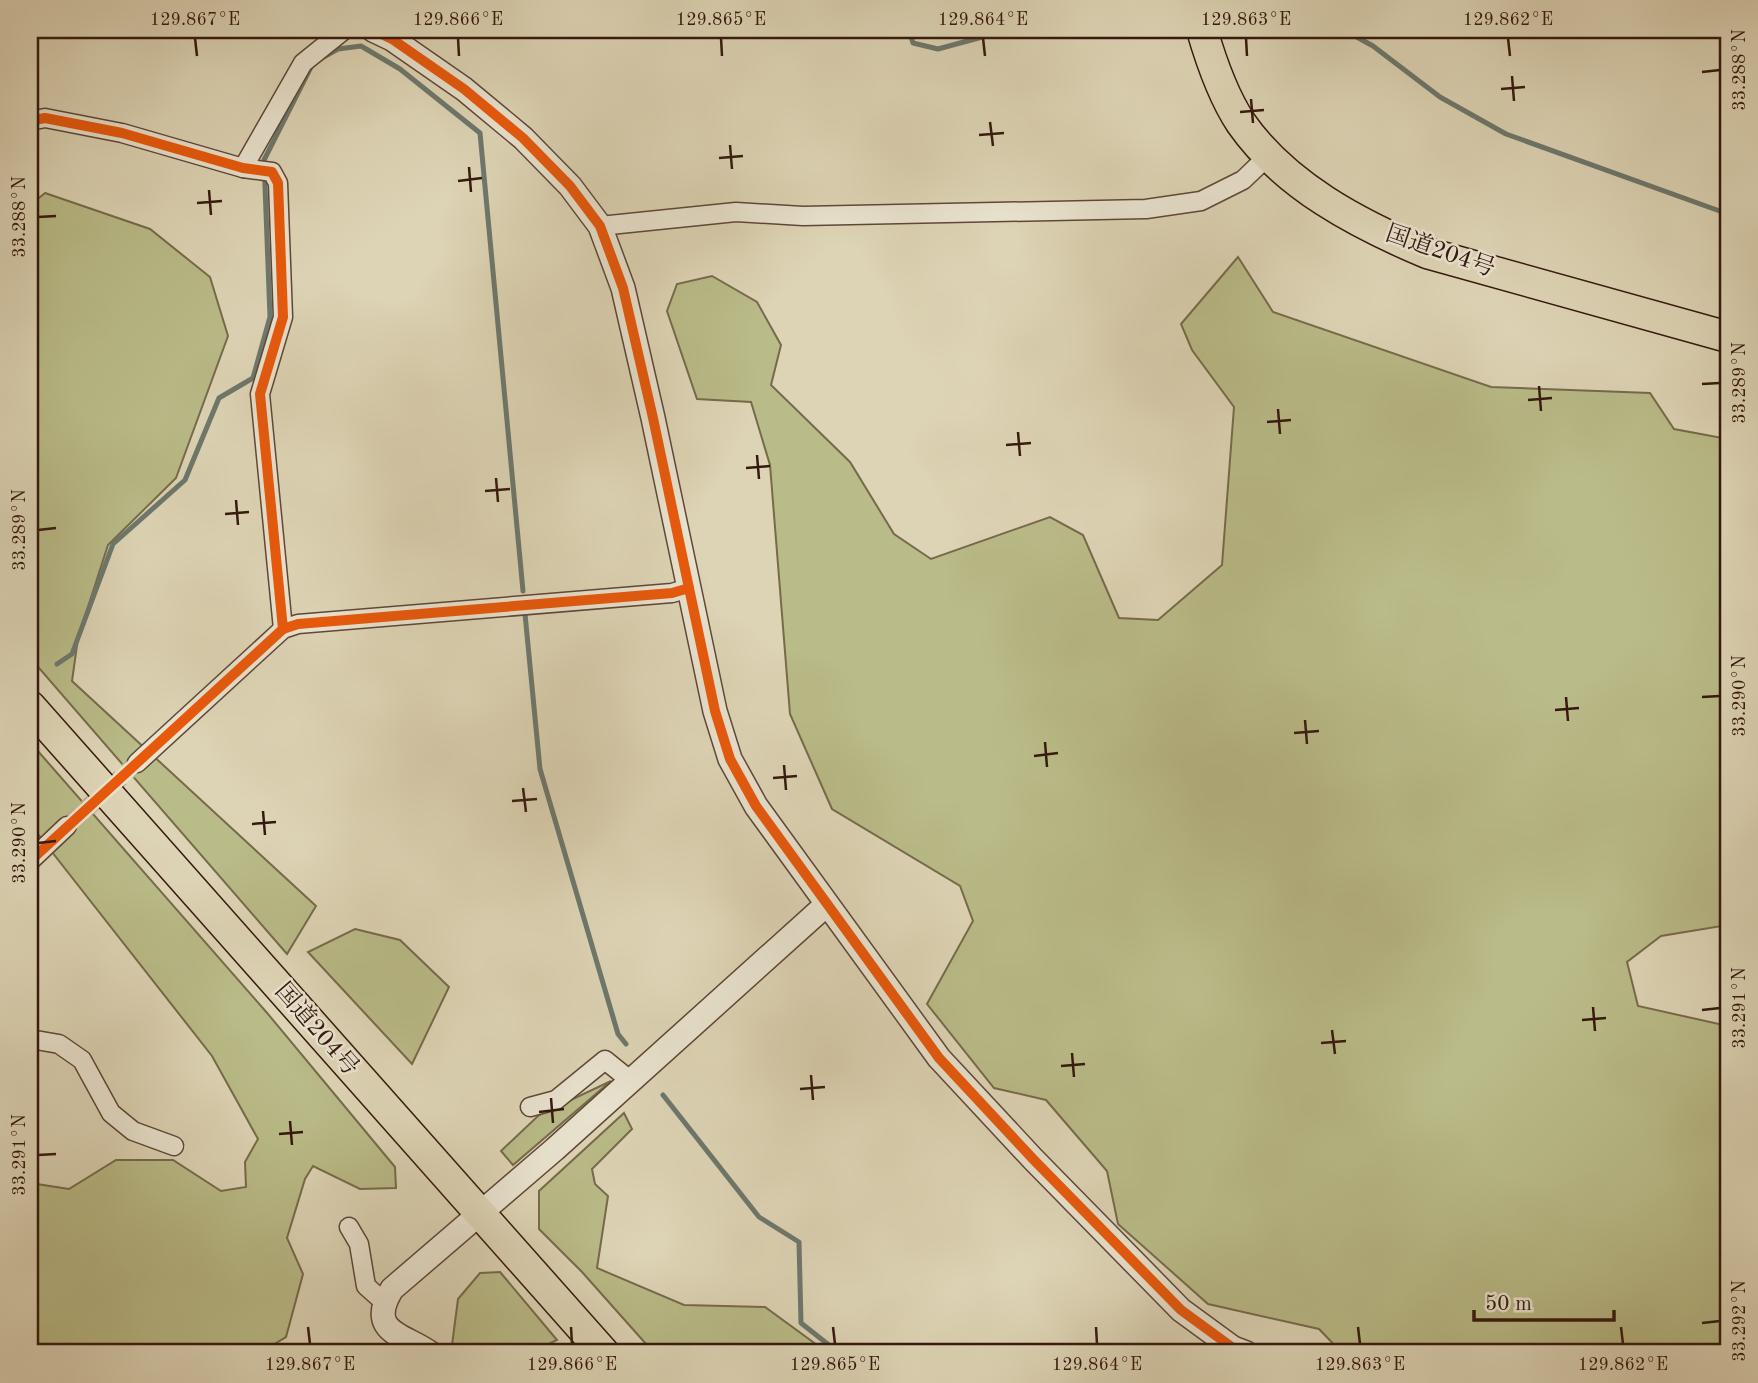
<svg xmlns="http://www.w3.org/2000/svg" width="1758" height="1383" viewBox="0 0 1758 1383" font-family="'Old Standard TT','Noto Serif JP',serif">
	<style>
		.green { fill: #b9bb88; stroke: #776a4b; stroke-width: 2 }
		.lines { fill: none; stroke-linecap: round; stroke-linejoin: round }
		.stream { stroke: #6d786d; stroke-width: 5 }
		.minor-tunnel { stroke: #bbae94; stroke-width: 18; stroke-dasharray: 18 9; stroke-linecap: butt }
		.minor-casing { stroke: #5f4738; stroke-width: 21 }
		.tertiary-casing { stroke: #5f4738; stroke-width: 26 }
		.trunk-casing { stroke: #35180e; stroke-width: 33 }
		.minor { stroke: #e9e3cf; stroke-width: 18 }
		.tertiary { stroke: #e9e3cf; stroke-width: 23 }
		.trunk { stroke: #ddd4b5; stroke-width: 30 }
		.cycleway-casing { stroke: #e9e3cf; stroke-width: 15 }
		.cycleway { stroke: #e8590c; stroke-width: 10 }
		.ticks { fill: none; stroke: #35180e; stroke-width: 2.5 }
		.labels { text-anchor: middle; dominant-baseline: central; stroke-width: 5; stroke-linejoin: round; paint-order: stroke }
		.street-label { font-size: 24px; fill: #35180e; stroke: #e9e3cf }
		.neatline { fill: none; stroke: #35180e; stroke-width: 2.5 }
		.ticks-label { font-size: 18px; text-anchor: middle; fill: #35180e }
	</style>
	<rect width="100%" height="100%" fill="#ddd4b5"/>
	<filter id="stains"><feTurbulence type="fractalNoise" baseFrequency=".00286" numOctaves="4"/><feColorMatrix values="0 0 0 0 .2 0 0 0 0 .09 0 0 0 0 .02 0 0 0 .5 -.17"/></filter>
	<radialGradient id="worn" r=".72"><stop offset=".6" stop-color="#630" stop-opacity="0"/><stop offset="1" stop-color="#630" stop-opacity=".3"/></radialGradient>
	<!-- green -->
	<g class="green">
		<polygon points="45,193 150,229 210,277 228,336 176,478 108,545 78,638 72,681 316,906 287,954 32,660 33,646 30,643 30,205"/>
		<polygon points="1238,257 1273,312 1491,387 1650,393 1674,429 1728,439 1728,925 1661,936 1627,962 1638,1006 1728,1026 1728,1353 1342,1353 1319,1329 1208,1304 1118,1224 1107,1171 1046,1100 994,1088 927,1004 973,921 960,886 832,809 790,714 770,465 751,402 697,399 667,311 677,284 712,276 757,302 781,345 771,385 850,462 894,534 931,559 1050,517 1083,535 1119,618 1158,620 1222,565 1234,407 1192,350 1181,324"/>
		<polygon points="30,742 268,1014 395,1167 396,1188 360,1189 313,1166 305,1179 287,1238 303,1274 286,1337 268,1348 266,1353 30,1353 30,1183 69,1189 116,1160 173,1160 221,1191 246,1187 245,1162 258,1139 212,1056 30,824"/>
		<polygon points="355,929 400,940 449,987 412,1064 308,952"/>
		<polygon points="611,1081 513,1165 501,1151 539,1115"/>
		<polygon points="624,1113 632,1129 592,1169 595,1184 608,1196 597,1268 684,1305 765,1307 828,1353 654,1353 582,1272 539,1229 539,1191"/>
		<polygon points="500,1272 557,1340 530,1353 456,1353 452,1345 458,1299 480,1273"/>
	</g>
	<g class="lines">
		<!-- stream -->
		<g class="stream">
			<polyline points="909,30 913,43 938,49 1008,30"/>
			<polyline points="1344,30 1373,46 1440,97 1506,134 1728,214"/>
			<polyline points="320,59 338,49 361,46 400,69 480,133 523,591"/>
			<polyline points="525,614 540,769 618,1034 626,1044"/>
			<polyline points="57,664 72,654 113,544 185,480 219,398 253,378 270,317 264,160 312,65"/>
			<polyline points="663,1095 759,1217 799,1242 801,1323 839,1353"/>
		</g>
		<!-- minor-tunnel -->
		<polyline class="minor-tunnel" points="67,826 137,763"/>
		<!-- minor casing -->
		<g class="minor-casing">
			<g id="minor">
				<polyline points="30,121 45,118 122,133 243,168 272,172 278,183 283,317 260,394 283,629"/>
				<polyline points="243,168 303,63 344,30"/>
				<polyline points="600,226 736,212 803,216 1146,209 1201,201 1243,180 1268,156"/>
				<polyline points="137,763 283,629 298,624 672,593 689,588"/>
				<polyline points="30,861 67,826"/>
				<polyline points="30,1039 59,1044 82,1060 111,1113 133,1131 174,1146"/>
				<polyline points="530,1107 556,1100 605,1060 631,1081"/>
				<polyline points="349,1227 359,1244 366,1286 384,1302"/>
			</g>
		</g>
		<!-- tertiary casing -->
		<g class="tertiary-casing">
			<g id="tertiary">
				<polyline points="373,30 392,39 464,89 523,138 570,186 600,226 623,288 653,418 715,711 730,759 756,806 939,1058 1033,1159 1181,1310 1233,1348 1246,1353"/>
				<path d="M430,1353c-24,-18 -65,-20 -38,-64l163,-140 271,-244"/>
			</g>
		</g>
		<!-- trunk casing -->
		<g class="trunk-casing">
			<g id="trunk">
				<path d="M1202,30c9,31 21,66 39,93 44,63 117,101 186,130l301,84"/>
				<polyline points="30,706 604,1353"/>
			</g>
		</g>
		<!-- minor -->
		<use href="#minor" class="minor"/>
		<!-- tertiary -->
		<use href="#tertiary" class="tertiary"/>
		<!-- trunk -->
		<use href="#trunk" class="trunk"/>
		<!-- cycleway casing -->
		<g class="cycleway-casing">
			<g id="cycleway">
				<polyline points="373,30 392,39 464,89 523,138 570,186 600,226 623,288 653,418 715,711 730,759 756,806 939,1058 1033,1159 1181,1310 1233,1348 1246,1353"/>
				<polyline points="30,121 45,118 122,133 243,168 272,172 278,183 283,317 260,394 283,629"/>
				<polyline points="30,861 283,629 298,624 672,593 689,588"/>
			</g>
		</g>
		<!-- cycleway -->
		<use href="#cycleway" class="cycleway"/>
	</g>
	<!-- ticks -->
	<path class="ticks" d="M195,38l2,18M458,38l1,18M721,38l1,18M983,38l2,18M1246,38l1,18M1508,38l2,18M1702,72l18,-2M1512,76l2,25M1501,89l24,-2M1251,99l2,24M1240,112l24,-2M990,122l3,24M979,135l25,-2M730,145l2,24M719,158l24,-2M469,167l2,25M458,181l24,-3M209,190l2,25M197,203l25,-2M38,217l18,-1M1702,384l18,-1M1539,386l2,25M1528,400l24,-2M1278,409l2,25M1267,422l24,-2M1018,432l2,24M1006,445l25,-2M757,455l2,24M746,468l24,-2M496,478l2,24M485,491l25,-2M236,500l2,25M225,514l24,-2M38,530l18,-2M1566,697l2,24M1702,697l18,-1M1555,710l24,-2M1305,720l2,24M1294,733l25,-2M1045,742l2,25M1034,756l24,-3M784,765l2,25M773,778l24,-2M523,788l3,24M512,801l25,-2M263,811l2,24M252,824l24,-2M38,843l18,-2M1593,1007l2,24M1702,1010l18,-2M1582,1020l24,-2M1332,1030l3,24M1321,1043l25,-2M1072,1053l2,24M1061,1066l24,-2M811,1075l2,25M800,1089l25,-2M551,1098l2,25M539,1112l25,-3M290,1121l2,24M279,1134l24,-2M38,1155l18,-1M1702,1323l18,-2M308,1327l2,17M571,1327l1,17M833,1327l2,17M1096,1327l1,17M1358,1327l2,17M1621,1327l2,17"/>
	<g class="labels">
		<!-- street labels -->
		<g class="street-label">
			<text transform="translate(1440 252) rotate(19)">国道204号</text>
			<text transform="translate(316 1030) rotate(49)">国道204号</text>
		</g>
	</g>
	<!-- margin -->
	<rect width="1758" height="1383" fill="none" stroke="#ddd4b5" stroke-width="77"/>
	<!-- scale -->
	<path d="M1474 1310v10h140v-10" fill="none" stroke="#35180e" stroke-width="3.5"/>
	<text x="1485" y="1310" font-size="21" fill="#35180e" stroke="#e9e3cf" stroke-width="5" paint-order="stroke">50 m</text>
	<rect x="38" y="38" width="1682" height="1306" class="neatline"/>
	<g class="ticks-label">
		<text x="195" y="25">129.867°E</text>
		<text x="458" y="25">129.866°E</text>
		<text x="721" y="25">129.865°E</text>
		<text x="983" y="25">129.864°E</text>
		<text x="1246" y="25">129.863°E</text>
		<text x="1508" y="25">129.862°E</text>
		<text transform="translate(1739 70) rotate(-90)" y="6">33.288°N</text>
		<text transform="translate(19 217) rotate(-90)" y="6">33.288°N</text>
		<text transform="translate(1739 383) rotate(-90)" y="6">33.289°N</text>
		<text transform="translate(19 530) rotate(-90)" y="6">33.289°N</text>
		<text transform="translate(1739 696) rotate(-90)" y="6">33.290°N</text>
		<text transform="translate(19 843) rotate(-90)" y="6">33.290°N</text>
		<text transform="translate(1739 1008) rotate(-90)" y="6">33.291°N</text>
		<text transform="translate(19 1155) rotate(-90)" y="6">33.291°N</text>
		<text transform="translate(1739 1321) rotate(-90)" y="6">33.292°N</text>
		<text x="310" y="1370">129.867°E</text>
		<text x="572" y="1370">129.866°E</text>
		<text x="835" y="1370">129.865°E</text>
		<text x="1097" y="1370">129.864°E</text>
		<text x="1360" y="1370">129.863°E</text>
		<text x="1623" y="1370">129.862°E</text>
	</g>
	<rect width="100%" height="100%" filter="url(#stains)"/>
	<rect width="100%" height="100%" fill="url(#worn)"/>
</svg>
